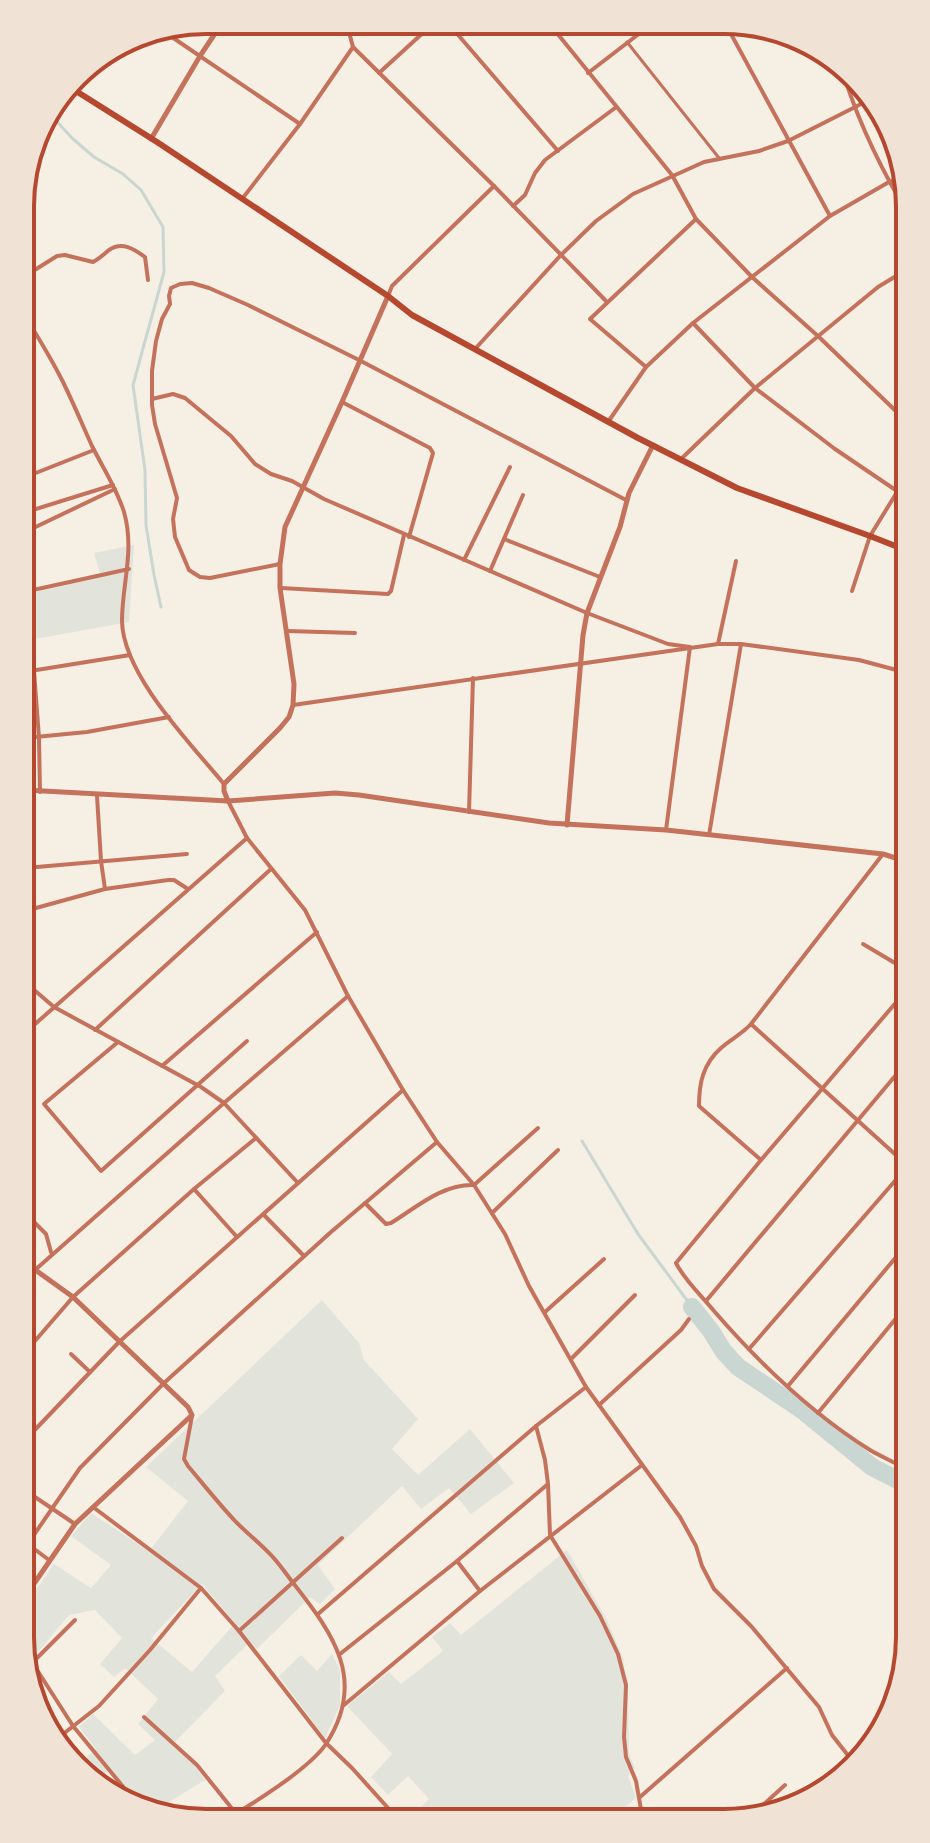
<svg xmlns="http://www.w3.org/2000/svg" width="930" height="1843" viewBox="0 0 930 1843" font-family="'Roboto Condensed',sans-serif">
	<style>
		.green { fill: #e2e4dc; fill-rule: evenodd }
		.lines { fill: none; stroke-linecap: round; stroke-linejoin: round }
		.stream { stroke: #c9d6d2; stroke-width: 3 }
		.river { stroke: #c9d6d2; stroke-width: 18 }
		.pedestrian { stroke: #c5725c; stroke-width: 3 }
		.minor { stroke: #c5725c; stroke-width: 4 }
		.tertiary { stroke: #c5725c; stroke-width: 5 }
		.primary { stroke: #b5482f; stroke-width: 6 }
		.rim { fill: none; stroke: #b5482f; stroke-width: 4 }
	</style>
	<rect width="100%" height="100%" fill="#f6efe4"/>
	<!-- green -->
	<g class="green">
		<polygon points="134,545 129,622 24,641 24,595 101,577 94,553"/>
		<path d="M322,1300l37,43 5,17 54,59 -26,30 26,26 52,-46 44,54 -43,31 -22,-26 -28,21 -19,-23 -84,79 17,24 -15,15 -10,-7 -53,52 -7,-7 -35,34 10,15 -53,54 23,21 10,14 -49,30 -41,-19 8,-6 -12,-16 -18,12 -9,-4 -8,-11 20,-17 -17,-22 14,-13 42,41 20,-15 -17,-16 20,-25 -33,-31 -11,9 -14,-13 22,-26 -27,-28 -26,5 -36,43 -3,-7 -1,-51 25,-36 37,24 20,-23 -40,-29 20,-23 58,38 39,-50 -42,-34zM202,1584l33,39 -43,49 -41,-34z"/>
		<polygon points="567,1550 607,1620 623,1658 628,1693 629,1754 635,1768 628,1776 636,1798 614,1816 455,1818 448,1811 442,1818 409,1818 429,1799 408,1776 388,1795 371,1777 392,1754 347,1706 389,1672 401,1684 443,1651 432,1637 450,1623 461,1635"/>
		<polygon points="332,1654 340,1670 340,1705 325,1738 279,1676 301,1655 317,1671"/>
	</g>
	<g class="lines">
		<!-- stream -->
		<g class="stream">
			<polyline points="48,112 72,138 94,157 123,174 141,190 163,227 164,272 133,385 145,470 146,525 154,575 161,607"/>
			<polyline points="582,1141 638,1234 692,1307"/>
		</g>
		<!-- river -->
		<polyline class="river" points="692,1307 711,1331 724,1352 738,1367 802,1410 872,1467 909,1486"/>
		<!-- pedestrian -->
		<polyline class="pedestrian" points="627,42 719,158"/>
		<!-- minor -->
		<g class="minor">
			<polyline points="346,21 353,47 494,186 607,302"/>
			<polyline points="447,22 558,151"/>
			<polyline points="548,22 672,175 696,219 752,277 819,337 902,417"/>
			<polyline points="725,23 830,216"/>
			<polyline points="160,29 300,124"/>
			<path d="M840,63c14,48 36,96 61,139"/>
			<polyline points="379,73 425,31 429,21"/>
			<polyline points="588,73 653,23"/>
			<polyline points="242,199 300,124 353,47"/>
			<polyline points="513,206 525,195 535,173 545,160 615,108"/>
			<path d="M22,278l35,-22 8,-1 28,7c6,-3 10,-7 16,-12 13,-9 25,-1 36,7l3,23"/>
			<polyline points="388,296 392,286 494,186"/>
			<path d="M22,311c14,23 28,45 40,69 11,22 20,44 30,66 11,22 25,43 32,66 11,38 -2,72 -2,109 1,54 69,123 102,163"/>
			<polyline points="693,323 755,388 835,449 897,491"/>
			<polyline points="475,349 561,255 596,221 633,194 704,162 759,151 788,141 869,100"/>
			<polyline points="646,367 590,319 696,219"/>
			<polyline points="152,399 173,394 185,398 231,436 255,464 271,474 292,481 324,499 587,613 668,644 690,647 666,830"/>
			<polyline points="342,402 430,448 433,453 409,537"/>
			<polyline points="608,422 646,367 693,323 830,216 889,182 900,178"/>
			<polyline points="681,459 755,388 878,287 901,273"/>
			<polyline points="23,478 94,450"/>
			<polyline points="23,513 113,485"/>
			<polyline points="23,533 115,489"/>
			<polyline points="504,539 600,577"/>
			<polyline points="464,560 510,467"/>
			<polyline points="280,564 210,578 200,577 189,570 175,537 173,519 177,498 155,424 152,405 152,371 156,341 162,319 170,304 169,296 171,288 180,284 192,283 209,288 248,305 359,360 626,500"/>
			<polyline points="490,571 523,495"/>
			<polyline points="281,588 388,594 391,591 404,535"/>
			<polyline points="852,591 870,536 902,484"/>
			<polyline points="24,592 129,569"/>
			<polyline points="287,631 355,633"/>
			<polyline points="718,644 736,561"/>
			<polyline points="34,671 39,738 40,792"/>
			<polyline points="24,672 130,655"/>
			<polyline points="293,705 718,644 741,644 859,660 904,672"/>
			<polyline points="25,738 87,732 169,717"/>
			<polyline points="97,796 101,861 105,889"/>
			<polyline points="228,801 247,838 305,910 348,996 403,1090 437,1142 474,1185 505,1234 529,1286 586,1387 536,1426 318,1614"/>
			<polyline points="469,812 473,678"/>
			<polyline points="709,835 741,644"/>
			<polyline points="25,868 187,854"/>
			<polyline points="25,911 105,889 168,880 174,880 188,889"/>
			<polyline points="863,944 905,969"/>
			<polyline points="26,983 54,1007 201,1087 224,1103 298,1183"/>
			<path d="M905,992l-144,168 -85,103c9,18 26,33 38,48 46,53 97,102 156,139 12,7 26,13 38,20"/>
			<polyline points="751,1024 907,1165"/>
			<polyline points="95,1030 271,869"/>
			<polyline points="26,1032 247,838"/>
			<polyline points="118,1042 44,1104 101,1171 247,1041"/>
			<polyline points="162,1066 317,932"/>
			<path d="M761,1160l-62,-54c0,-23 4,-42 22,-58 10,-9 21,-14 30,-24l132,-170"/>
			<polyline points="194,1189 237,1237"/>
			<path d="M365,1203l21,21 5,-1c26,-16 51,-39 83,-38l64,-57"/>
			<polyline points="492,1213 558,1150"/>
			<polyline points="27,1215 46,1234 51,1252"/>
			<polyline points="264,1215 304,1256"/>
			<polyline points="35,1270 224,1103 348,996"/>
			<polyline points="706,1301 906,1063"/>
			<polyline points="545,1312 604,1259"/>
			<polyline points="28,1349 73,1297 194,1189 256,1138"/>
			<polyline points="749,1349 907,1167"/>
			<polyline points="71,1354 90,1372"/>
			<polyline points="572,1358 635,1295"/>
			<polyline points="788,1386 907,1244"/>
			<polyline points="586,1387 680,1517 696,1546 702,1566 714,1589 751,1626 819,1707 832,1735 854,1763"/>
			<polyline points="599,1405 681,1330 689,1319"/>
			<polyline points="818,1413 907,1305"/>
			<path d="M192,1416l-8,43 4,7c16,19 31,38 48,56 10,10 21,19 31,29 11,10 18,22 27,33 40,51 73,97 32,160 -17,25 -75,61 -103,77"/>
			<polyline points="536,1426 545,1460 548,1484 550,1535 600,1616 618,1654 626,1685 624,1737 626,1757 636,1781 642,1815"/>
			<polyline points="28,1437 119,1342 403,1090"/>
			<polyline points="29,1493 75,1524"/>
			<polyline points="93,1507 201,1588 239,1631 326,1743 352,1768 397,1818"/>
			<polyline points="29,1542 80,1468 164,1383 331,1232 437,1142"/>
			<polyline points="29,1545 49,1560"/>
			<polyline points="457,1561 480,1591"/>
			<polyline points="239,1631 342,1538"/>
			<polyline points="340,1654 457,1561 548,1484"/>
			<polyline points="30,1659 73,1726 134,1800"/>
			<polyline points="32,1663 75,1620"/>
			<polyline points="344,1705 480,1591 642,1465"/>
			<polyline points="144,1717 197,1765 242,1821"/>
			<polyline points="58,1738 99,1706 150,1650 201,1588"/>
			<polyline points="640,1797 787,1668"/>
			<polyline points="753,1814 785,1785"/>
		</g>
		<!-- tertiary -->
		<g class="tertiary">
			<polyline points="151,139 200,56 224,20"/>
			<polyline points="25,790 228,801 335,793 359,795 549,823 666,830 883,854 905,861"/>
			<polyline points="228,801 224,791 224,784 280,728 289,717 293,705 294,684 280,588 280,564 285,527 342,402 388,296"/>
			<polyline points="567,825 583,635 587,613 620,527 629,493 653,445"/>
			<polyline points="27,1264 73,1297 188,1407 192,1415 75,1524 29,1591"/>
		</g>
		<!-- primary -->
		<polyline class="primary" points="68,86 157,142 388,296 412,315 638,438 737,488 870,536 903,549"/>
	</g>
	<!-- crop -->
	<path d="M0 0H930V1843H0ZM206 34H724A172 172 0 0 1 896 206V1637A172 172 0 0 1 724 1809H206A172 172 0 0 1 34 1637V206A172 172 0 0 1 206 34Z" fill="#f1e2d6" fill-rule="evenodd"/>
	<path class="rim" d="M206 34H724A172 172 0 0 1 896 206V1637A172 172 0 0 1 724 1809H206A172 172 0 0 1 34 1637V206A172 172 0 0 1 206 34Z"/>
</svg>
